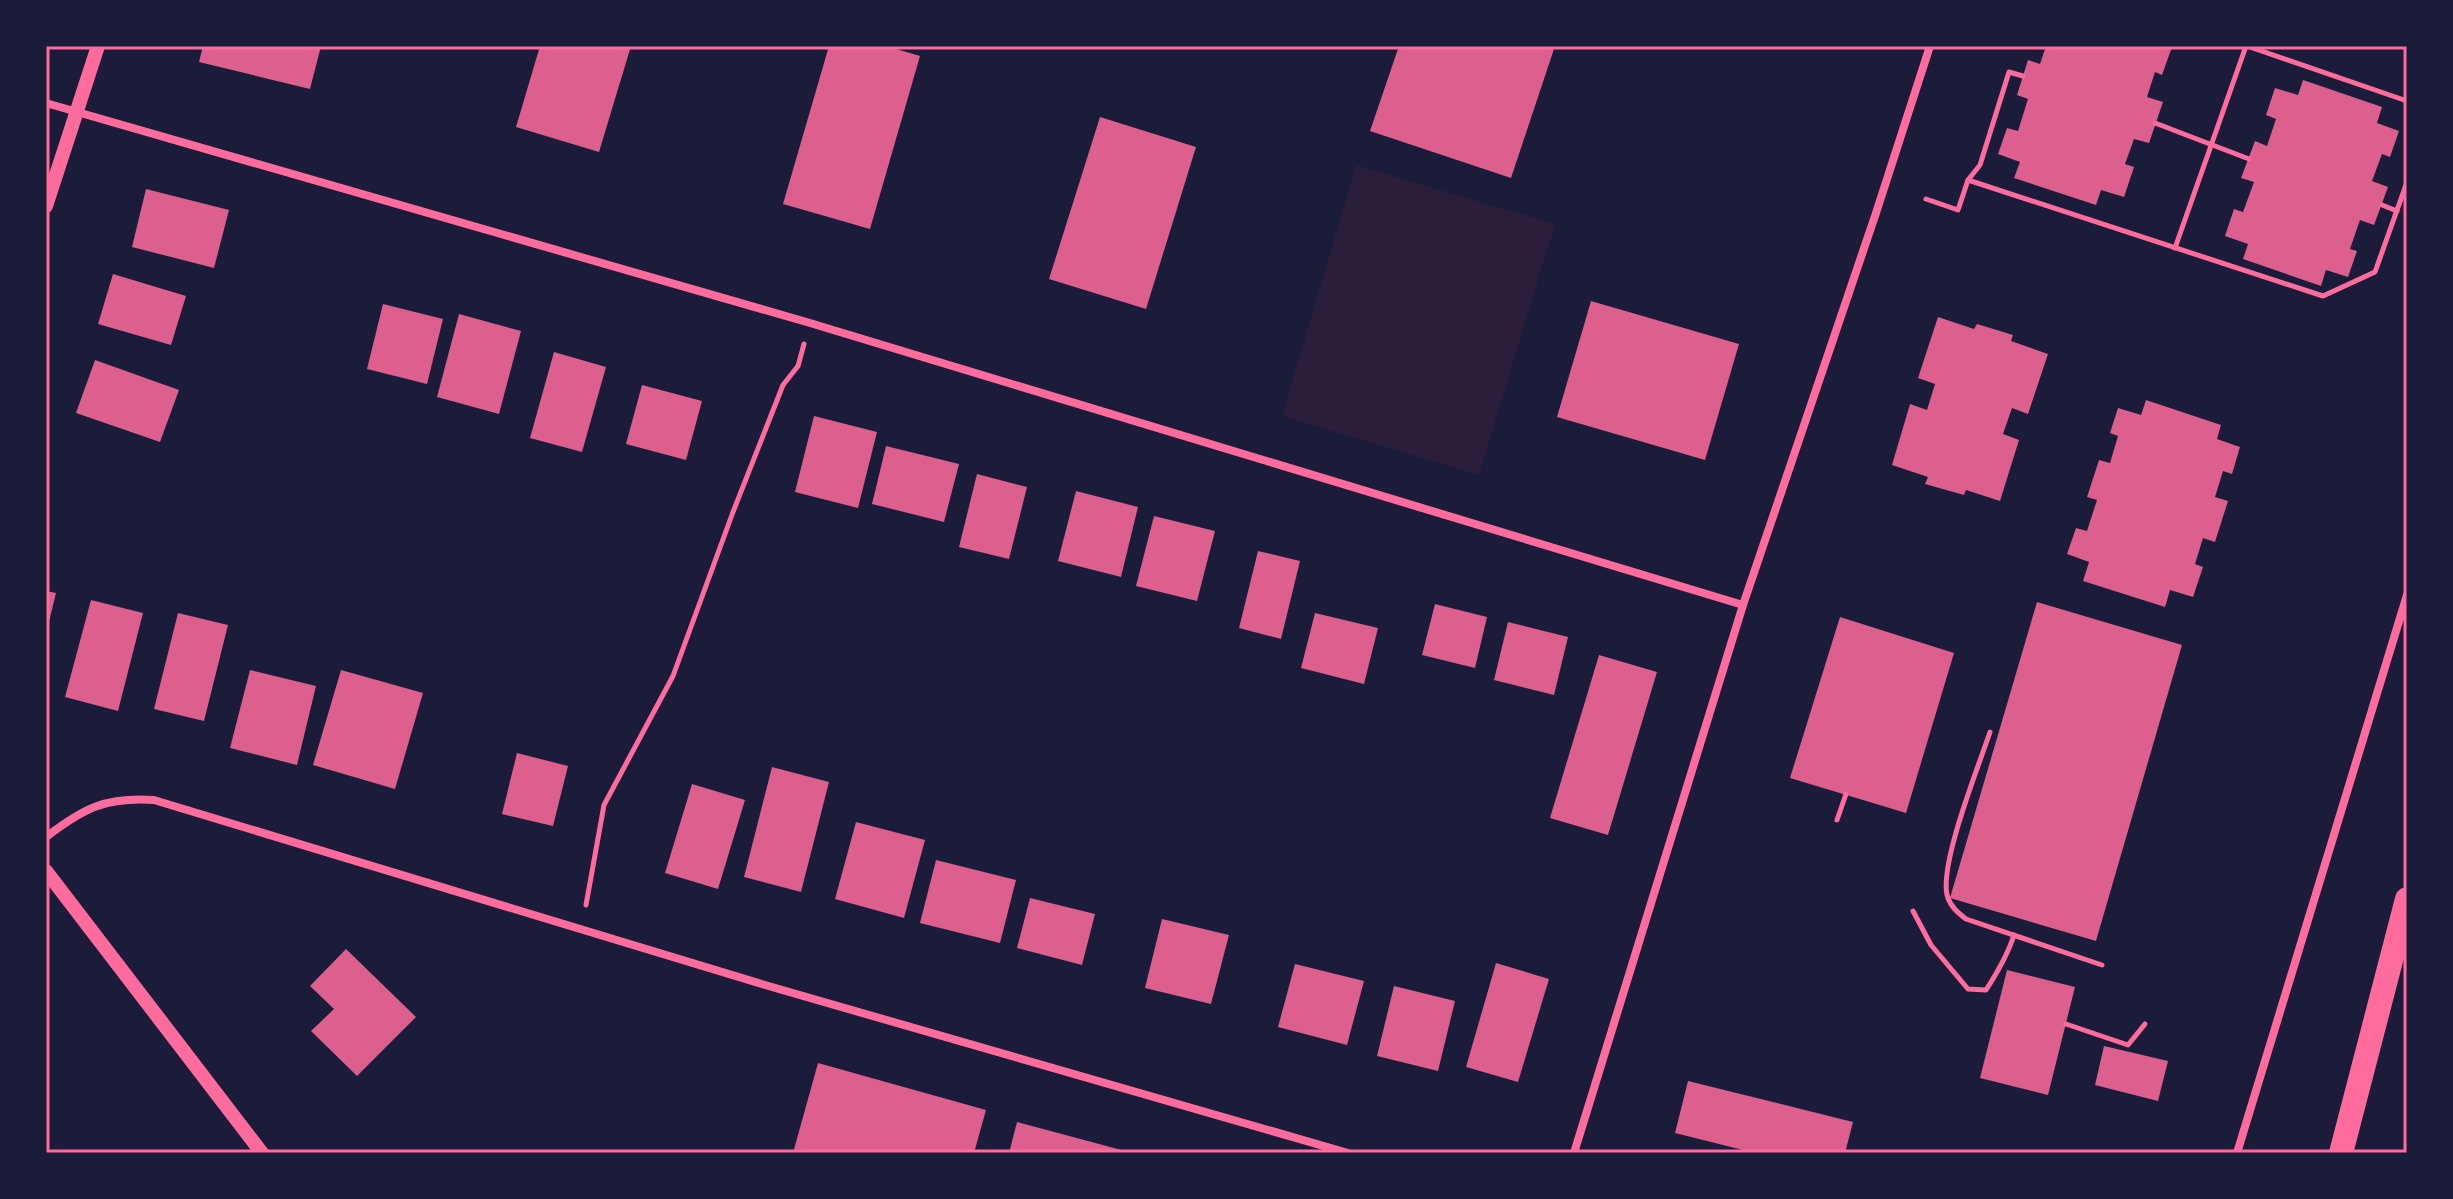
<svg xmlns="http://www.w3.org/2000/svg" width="2453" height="1199" viewBox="0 0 2453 1199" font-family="Mulish,sans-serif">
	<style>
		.green { fill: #2a1e3b }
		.building { fill: #dd5f8e }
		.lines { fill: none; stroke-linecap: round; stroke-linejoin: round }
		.path { stroke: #ff6b9d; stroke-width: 5 }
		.minor { stroke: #ff6b9d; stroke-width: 8 }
		.tertiary { stroke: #ff6b9d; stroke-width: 14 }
		.motorway { stroke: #ff6b9d; stroke-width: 24 }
		.neatline { fill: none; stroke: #ff6b9d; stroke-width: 3 }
	</style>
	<rect width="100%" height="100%" fill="#1b1b3a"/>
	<!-- green -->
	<polygon class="green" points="1356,165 1555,224 1479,475 1282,416"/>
	<!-- building -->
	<g class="building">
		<polygon points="203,46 321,46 310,89 199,62"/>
		<polygon points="540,46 631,46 599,152 516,127"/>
		<polygon points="829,46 886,46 920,56 870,229 783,204"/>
		<polygon points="1399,46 1555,46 1511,178 1370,131"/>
		<polygon points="2046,46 2172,47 2162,75 2155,72 2147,97 2163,102 2149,143 2134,139 2125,164 2134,167 2124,197 2101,190 2096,205 2014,178 2020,162 1998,154 2007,128 2018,131 2028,99 2017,95 2028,60 2040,64"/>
		<polygon points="2303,80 2382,107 2377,123 2399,131 2390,157 2382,154 2372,181 2388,187 2374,225 2360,220 2350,249 2357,251 2348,277 2326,270 2321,286 2243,259 2248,244 2225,236 2234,209 2243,212 2254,182 2241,178 2255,141 2267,146 2276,119 2266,115 2275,88 2298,95"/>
		<polygon points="1100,117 1196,147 1146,309 1049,279"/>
		<polygon points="146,189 229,210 214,268 132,247"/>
		<polygon points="113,274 186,296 171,345 98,324"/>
		<polygon points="1591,301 1739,344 1705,460 1557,417"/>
		<polygon points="383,304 443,319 427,384 367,369"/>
		<polygon points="459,314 521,331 499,414 437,397"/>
		<polygon points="1938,317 1974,329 1977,324 2013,335 2011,341 2048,354 2028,414 2012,408 2003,434 2019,440 2000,501 1966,490 1964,495 1925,484 1928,477 1892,465 1910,404 1927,410 1935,384 1918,378"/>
		<polygon points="554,352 606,367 582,452 530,438"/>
		<polygon points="95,360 179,390 160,442 76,413"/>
		<polygon points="642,385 702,401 686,460 626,444"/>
		<polygon points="2146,400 2221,425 2217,439 2240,447 2232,474 2223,471 2215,497 2228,501 2215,542 2203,538 2195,564 2203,567 2193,597 2170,590 2165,607 2083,581 2089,562 2067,554 2076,528 2087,531 2097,500 2087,497 2099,460 2110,463 2118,436 2110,433 2118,408 2141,415"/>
		<polygon points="814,416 877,432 858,508 795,492"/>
		<polygon points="886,446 959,464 944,522 872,504"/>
		<polygon points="977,474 1027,487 1009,559 959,547"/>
		<polygon points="1076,491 1138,507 1121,577 1058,561"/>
		<polygon points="1154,516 1215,531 1197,601 1136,586"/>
		<polygon points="1258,551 1300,561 1281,639 1239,628"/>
		<polygon points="46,591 56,593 47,630 46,630"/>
		<polygon points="91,600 143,613 118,711 65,697"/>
		<polygon points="2037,602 2182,645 2096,941 1950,898"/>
		<polygon points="1435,604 1487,617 1475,668 1422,655"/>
		<polygon points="178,613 228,625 204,721 154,709"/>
		<polygon points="1315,613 1378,628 1364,684 1301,668"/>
		<polygon points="1840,617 1954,653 1906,813 1790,778"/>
		<polygon points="1508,622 1568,637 1554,695 1494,680"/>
		<polygon points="1599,655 1657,672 1608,835 1550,818"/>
		<polygon points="250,670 316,686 297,765 230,748"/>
		<polygon points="341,670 423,693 395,789 313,765"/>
		<polygon points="517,753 568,766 553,826 502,814"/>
		<polygon points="772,767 829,782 801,892 744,877"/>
		<polygon points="692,784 745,800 718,889 665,873"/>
		<polygon points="856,822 925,840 904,918 835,899"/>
		<polygon points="936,860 1016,880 1000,943 920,923"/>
		<polygon points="1030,898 1095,914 1082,965 1017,948"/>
		<polygon points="1162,919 1229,935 1211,1004 1145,988"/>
		<polygon points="346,949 416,1017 357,1076 311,1031 334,1009 310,986"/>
		<polygon points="1496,963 1549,979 1518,1082 1466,1067"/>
		<polygon points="1295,964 1364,981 1347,1045 1278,1027"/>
		<polygon points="2007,970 2075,987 2048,1095 1980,1078"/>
		<polygon points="1394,986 1455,1001 1438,1071 1377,1056"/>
		<polygon points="2104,1046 2168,1061 2158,1101 2095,1085"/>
		<polygon points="818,1063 986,1110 974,1153 793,1153"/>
		<polygon points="1688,1081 1853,1122 1845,1153 1755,1153 1675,1133"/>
		<polygon points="1017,1122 1129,1152 1129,1153 1009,1153"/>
	</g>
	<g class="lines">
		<!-- path -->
		<g class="path">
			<polyline points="2247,46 2407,101"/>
			<polyline points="2155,123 2249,159"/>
			<polyline points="1968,180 2323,296 2375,272 2407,182"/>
			<polyline points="1926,199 1958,210 1968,180 1980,165 2009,72 2023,76"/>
			<polyline points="2382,205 2397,211"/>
			<polyline points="2175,248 2246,46"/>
			<path d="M1990,732c-12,36 -50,130 -43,163 3,11 10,17 19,24l136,46"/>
			<polyline points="1837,820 1846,794"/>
			<polyline points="586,905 604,805 673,676 733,512 783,385 798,366 804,344"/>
			<path d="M1913,911l18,34 37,44 18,1c11,-17 22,-36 28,-55"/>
			<polyline points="2066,1024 2128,1045 2145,1024"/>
		</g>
		<!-- minor -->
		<g class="minor">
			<polyline points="46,103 810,323 1743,605"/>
			<path d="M46,837c38,-29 59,-40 108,-37l611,185 583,168"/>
			<polyline points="1574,1153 1743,605 1876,213 1930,46"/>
			<polyline points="2237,1153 2407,595"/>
		</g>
		<!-- tertiary -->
		<g class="tertiary">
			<polyline points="46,206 98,46"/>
			<polyline points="46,871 262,1153"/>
		</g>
		<!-- motorway -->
		<polyline class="motorway" points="2341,1153 2407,899"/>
	</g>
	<!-- border -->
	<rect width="2453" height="1199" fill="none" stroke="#1b1b3a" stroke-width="96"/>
	<rect x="48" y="48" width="2357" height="1103" class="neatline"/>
</svg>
